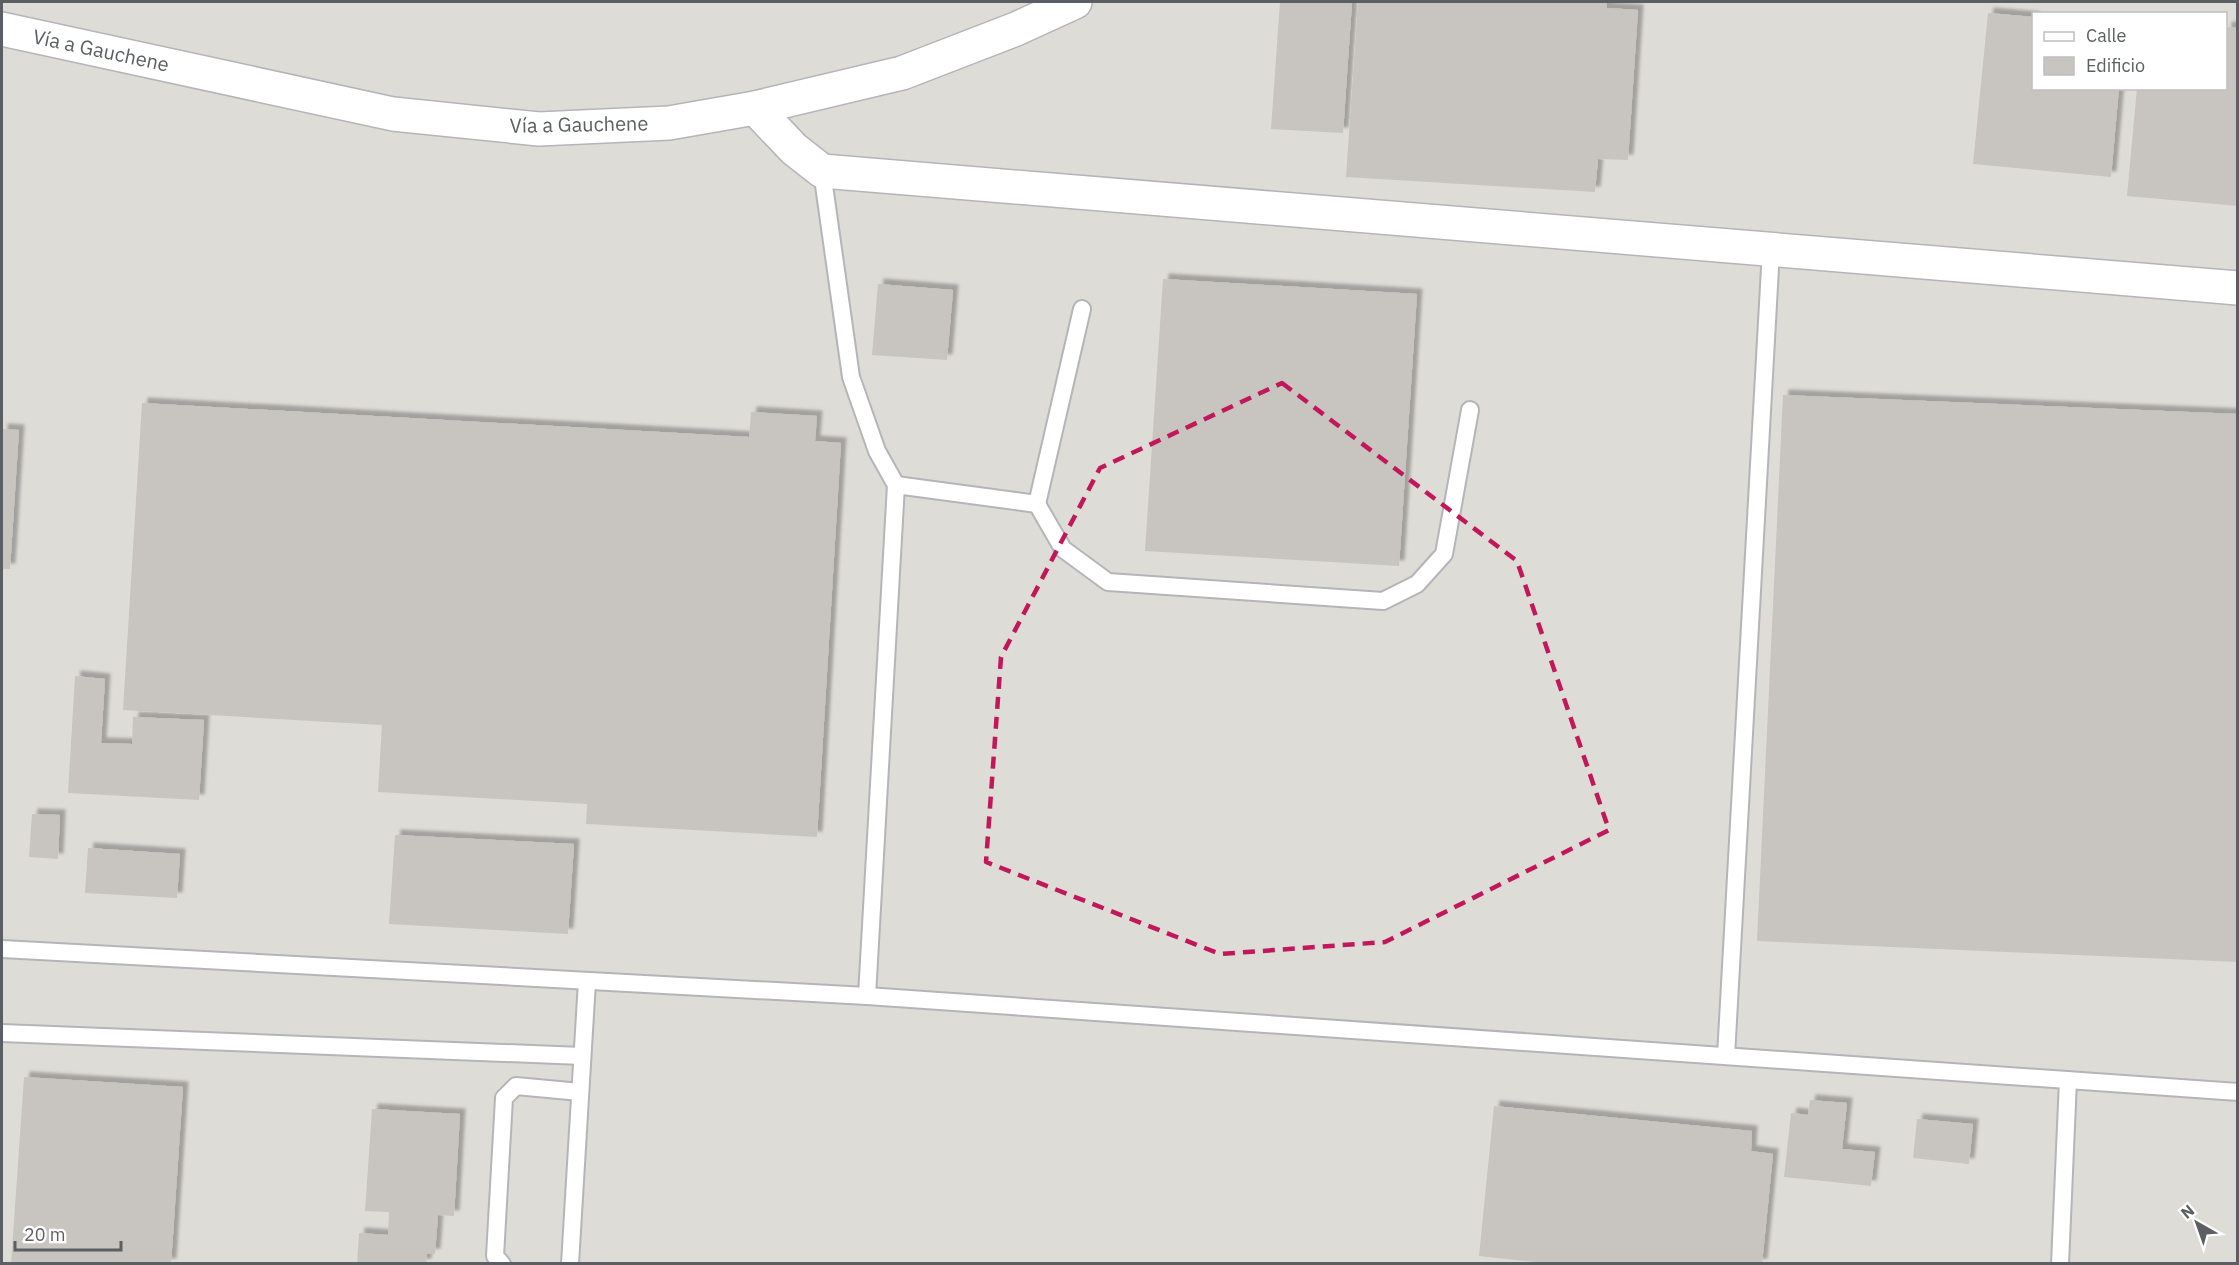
<svg xmlns="http://www.w3.org/2000/svg" width="2239" height="1265" viewBox="0 0 2239 1265" font-family="'IBM Plex Sans',sans-serif">
	<style>
		.industrial { fill: #dedcd7; fill-rule: evenodd }
		.building { fill: #c8c5c0; filter: url(#shadow) }
		.lines { fill: none; stroke-linecap: round; stroke-linejoin: round }
		.service-casing { stroke: #b3b5b9; stroke-width: 20 }
		.minor-casing { stroke: #b3b5b9; stroke-width: 36 }
		.tertiary-casing { stroke: #b3b5b9; stroke-width: 36 }
		.service { stroke: #fff; stroke-width: 16 }
		.minor { stroke: #fff; stroke-width: 33 }
		.tertiary { stroke: #fff; stroke-width: 33 }
		.marked { fill: none; stroke: #c2185b; stroke-width: 4.5; stroke-dasharray: 12 8; stroke-linejoin: round }
		.labels { text-anchor: middle; dominant-baseline: central; stroke-width: 4.5; stroke-linejoin: round; paint-order: stroke }
		.street-label { font-size: 20px; fill: #5b5e62; stroke: #fff }
	</style>
	<defs>
		<filter id="shadow"><feDropShadow dx="5.5" dy="-5.5" stdDeviation="1.5" flood-color="#0004"/></filter>
	</defs>
	<rect width="100%" height="100%" fill="#eceae2"/>
	<!-- industrial -->
	<path class="industrial" d="M2,2h2235v1261h-2235zM2034,14h192v74h-192z"/>
	<!-- building -->
	<g class="building">
		<polygon points="1280,2 1352,2 1343,133 1271,129"/>
		<polygon points="1358,2 1607,2 1607,8 1638,10 1628,160 1598,159 1595,192 1346,177"/>
		<polygon points="1988,13 2034,17 2034,88 2119,88 2111,177 1973,164"/>
		<polygon points="2226,27 2238,28 2238,206 2127,196 2137,88 2226,88"/>
		<polygon points="1163,279 1417,294 1399,566 1145,551"/>
		<polygon points="878,284 953,290 947,360 872,355"/>
		<polygon points="1783,395 2238,414 2238,962 1757,941"/>
		<polygon points="142,403 749,437 751,412 817,416 815,441 841,443 817,837 586,824 587,804 378,792 382,725 123,710"/>
		<polygon points="2,429 19,430 10,569 2,569"/>
		<polygon points="75,676 105,679 101,743 132,744 133,717 204,720 199,800 68,793"/>
		<polygon points="32,814 60,815 58,859 29,857"/>
		<polygon points="395,835 574,844 568,934 389,924"/>
		<polygon points="88,848 180,854 177,898 85,893"/>
		<polygon points="24,1077 183,1087 171,1264 11,1264"/>
		<polygon points="1810,1100 1847,1103 1842,1149 1875,1152 1871,1186 1784,1177 1791,1113 1808,1115"/>
		<polygon points="1494,1106 1752,1131 1751,1151 1773,1154 1762,1264 1553,1264 1479,1256"/>
		<polygon points="372,1109 460,1114 454,1216 438,1215 435,1254 427,1254 426,1264 357,1264 359,1233 388,1235 389,1212 365,1211"/>
		<polygon points="1917,1119 1973,1124 1969,1164 1913,1158"/>
	</g>
	<g class="lines">
		<!-- service casing -->
		<g class="service-casing">
			<g id="service">
				<polyline points="822,171 851,377 877,451 896,485 867,996"/>
				<polyline points="896,485 1037,504 1063,549 1108,582 1383,601 1417,584 1444,554 1470,410"/>
				<polyline points="1037,504 1082,309"/>
				<polyline points="2,949 867,996 2238,1092"/>
				<polyline points="2,1033 582,1056"/>
				<polyline points="1726,1056 1771,250"/>
				<polyline points="502,1264 495,1256 504,1098 516,1086 580,1092"/>
				<polyline points="570,1264 587,981"/>
				<polyline points="2060,1264 2068,1080"/>
			</g>
		</g>
		<!-- minor casing -->
		<g class="minor-casing">
			<polyline id="minor" points="755,108 794,149 822,171 2238,288"/>
		</g>
		<!-- tertiary casing -->
		<g class="tertiary-casing">
			<polyline id="tertiary" points="2,29 393,114 539,129 669,123 755,108 902,73 1016,29 1075,2"/>
		</g>
		<!-- service -->
		<use href="#service" class="service"/>
		<!-- minor -->
		<use href="#minor" class="minor"/>
		<!-- tertiary -->
		<use href="#tertiary" class="tertiary"/>
	</g>
	<!-- marked area -->
	<path class="marked" d="M1282,383l235,178 92,269 -224,112 -165,12 -234,-92 15,-205 99,-189z"/>
	<g class="labels">
		<!-- street labels -->
		<g class="street-label">
			<text transform="translate(101 50) rotate(12)">Vía a Gauchene</text>
			<text transform="translate(579 124) rotate(-1)">Vía a Gauchene</text>
		</g>
	</g>
	<!-- border -->
	<rect width="2239" height="1265" fill="none" stroke="#5b5e62" stroke-width="6"/>
	<!-- legend -->
	<rect x="2032" y="12" width="195" height="78" fill="#ffffff" stroke="#bdbfc0" stroke-width="1.5"/>
	<rect x="2044" y="32" width="30" height="9" fill="#ffffff" stroke="#bdbfc0" stroke-width="1.5"/>
	<text x="2086" y="42" font-size="18" fill="#5b5e62">Calle</text>
	<rect x="2044" y="57" width="30" height="18" fill="#c8c5c0" stroke="#bdbfc0" stroke-width="1.5"/>
	<text x="2086" y="72" font-size="18" fill="#5b5e62">Edificio</text>
	<!-- north arrow -->
	<g transform="translate(2197 1223) rotate(320)" stroke="#ffffff" stroke-width="4.5" paint-order="stroke">
	<path d="M0-4.5L10 22L0 15L-10 22Z" fill="#5b5e62"/>
	<text y="-9" font-size="16" font-weight="bold" text-anchor="middle" fill="#5b5e62">N</text>
	</g>
	<!-- scale -->
	<path d="M15 1241v9h106v-9" fill="none" stroke="#5b5e62" stroke-width="3"/>
	<text x="24" y="1241" font-size="18" fill="#5b5e62" stroke="#ffffff" stroke-width="4.5" paint-order="stroke">20 m</text>
</svg>
